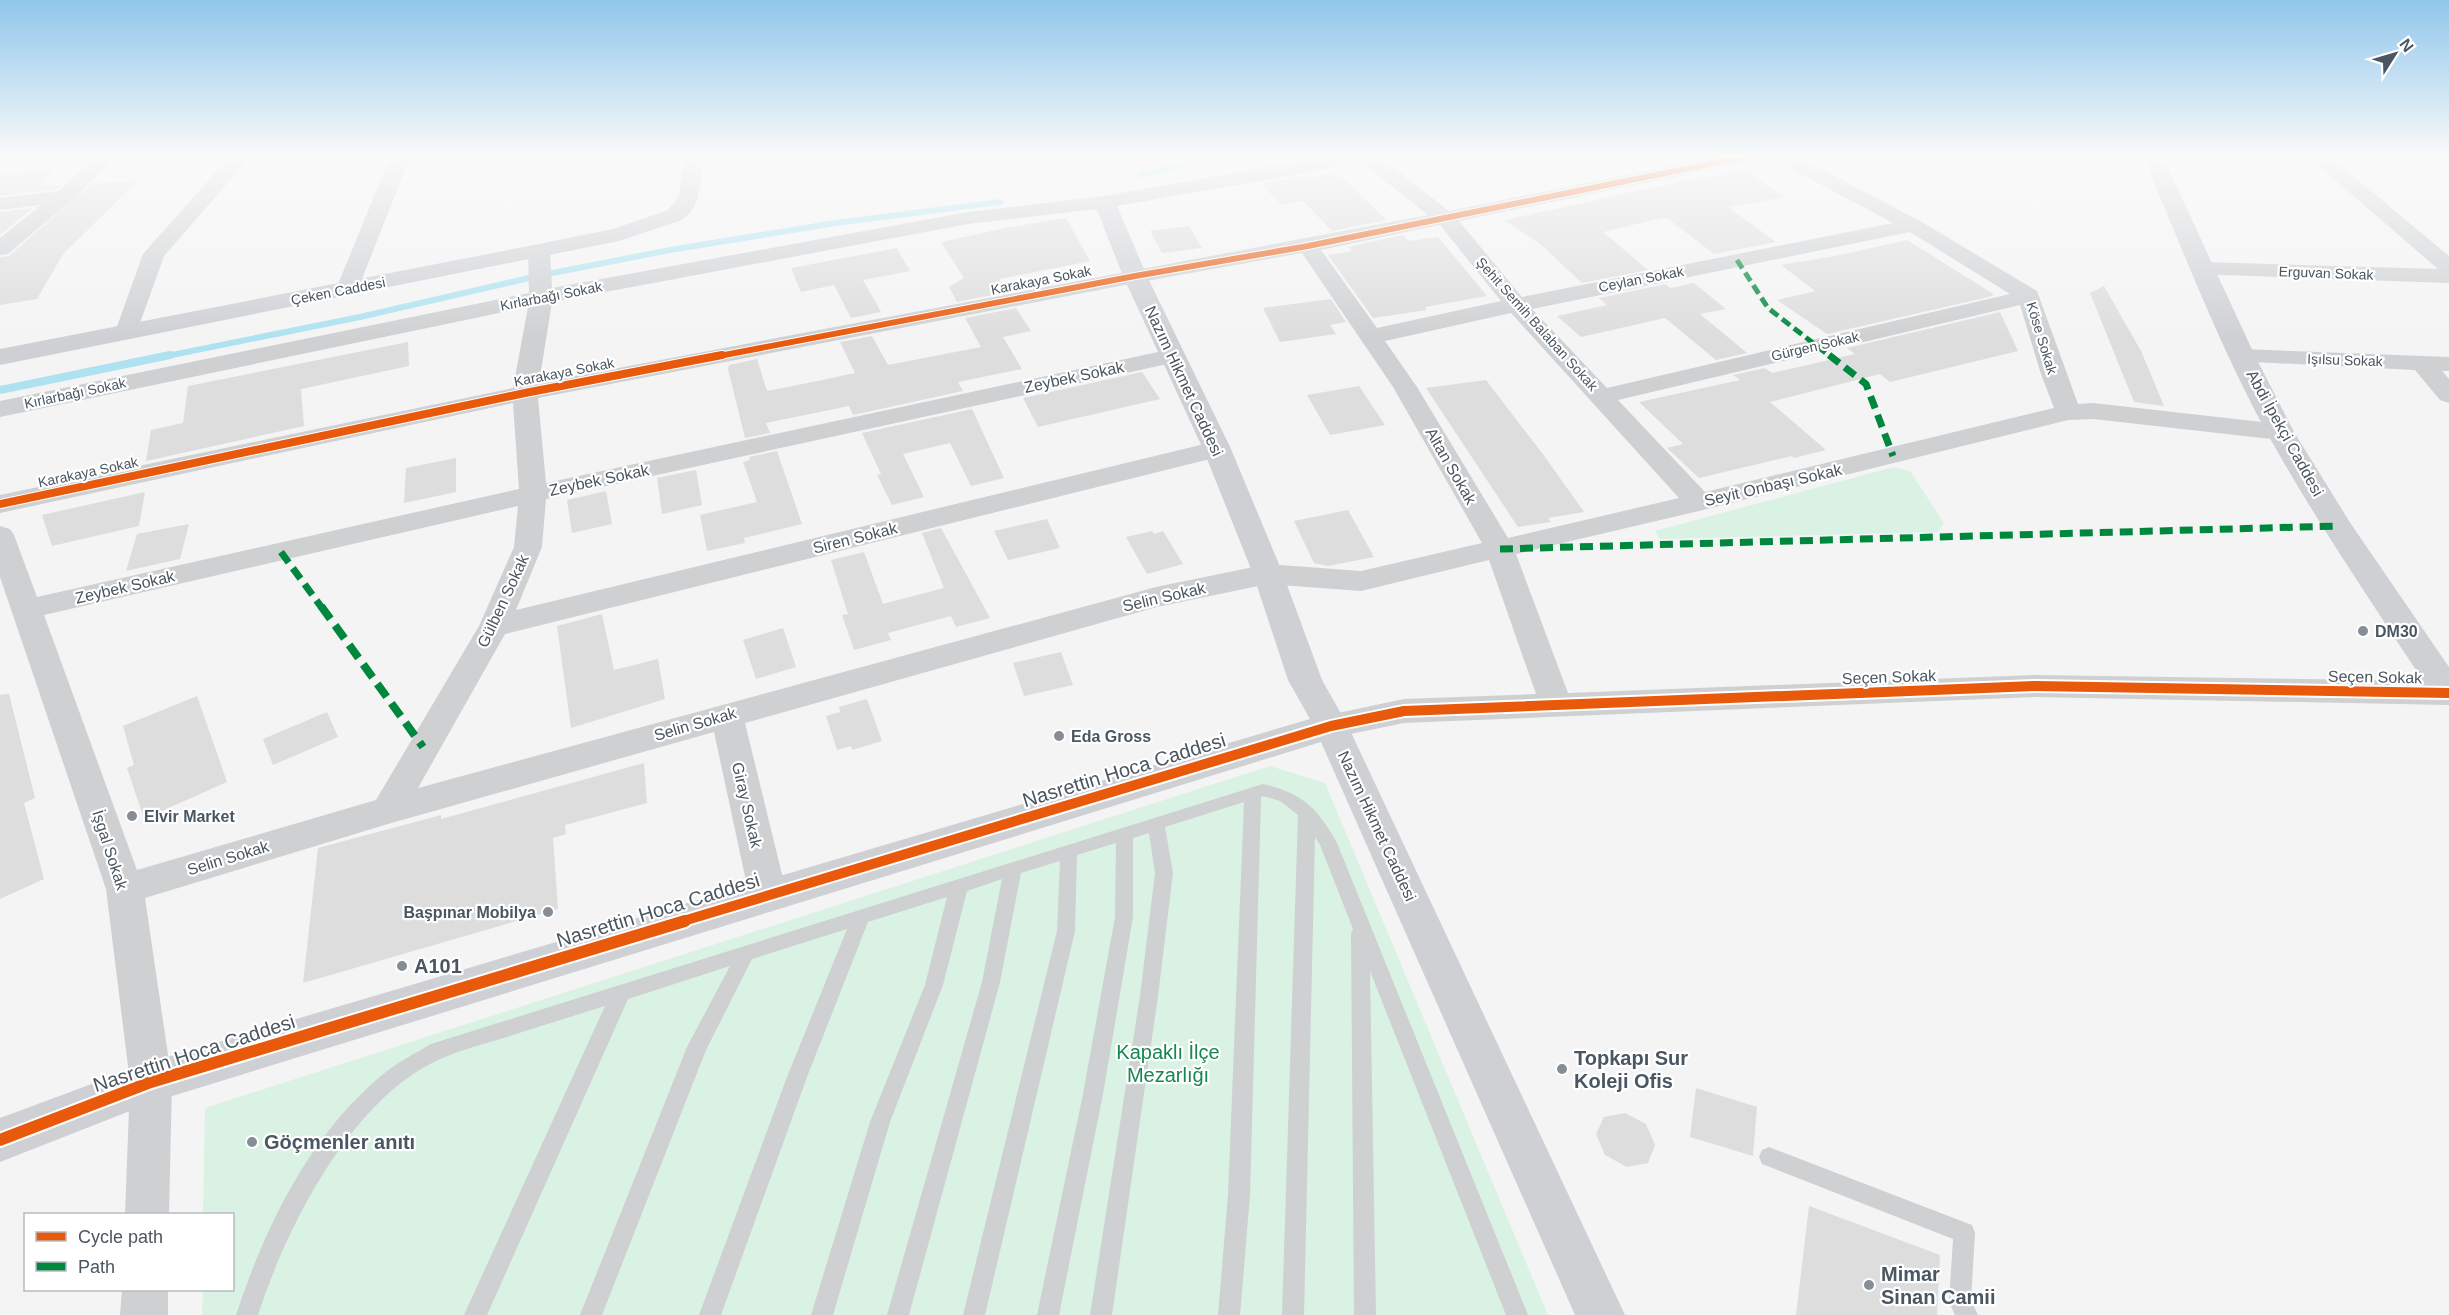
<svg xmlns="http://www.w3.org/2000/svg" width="2449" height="1315" viewBox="0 0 2449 1315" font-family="Arial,sans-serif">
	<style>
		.green { fill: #d9f2e3 }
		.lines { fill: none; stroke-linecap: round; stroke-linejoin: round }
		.stream-far1 { stroke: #aee2f0; stroke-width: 6 }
		.stream { stroke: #aee2f0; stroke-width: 8 }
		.building { fill: #ddddde }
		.lane { fill: #ced0d2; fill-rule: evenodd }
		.street { fill: #ced0d2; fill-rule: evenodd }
		.secondary { fill: #ced0d4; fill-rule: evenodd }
		.quiet-far2 { stroke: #00873e; stroke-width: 5; stroke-dasharray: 10 5; stroke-linecap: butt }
		.quiet-far1 { stroke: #00873e; stroke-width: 7; stroke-dasharray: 13 7; stroke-linecap: butt }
		.quiet { stroke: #00873e; stroke-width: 8; stroke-dasharray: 16 8; stroke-linecap: butt }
		.cycleway-far3-casing { stroke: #fff; stroke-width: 8 }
		.cycleway-far2-casing { stroke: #fff; stroke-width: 10 }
		.cycleway-far1-casing { stroke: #fff; stroke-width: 14 }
		.cycleway-casing { stroke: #fff; stroke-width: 16 }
		.cycleway-far3 { stroke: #e8590c; stroke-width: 6 }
		.cycleway-far2 { stroke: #e8590c; stroke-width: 8 }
		.cycleway-far1 { stroke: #e8590c; stroke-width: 10 }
		.cycleway { stroke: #e8590c; stroke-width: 12 }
		.poi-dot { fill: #868d94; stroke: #fff; stroke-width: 2 }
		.labels { text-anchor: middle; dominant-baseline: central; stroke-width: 4.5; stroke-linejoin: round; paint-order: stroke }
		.far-street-label { font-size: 14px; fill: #4a5661; stroke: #fff }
		.street-label { font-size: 16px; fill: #4a5661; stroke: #fff }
		.poi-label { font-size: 16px; font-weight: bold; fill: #4a5661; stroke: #fff; text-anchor: start }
		.near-street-label { font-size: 20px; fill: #4a5661; stroke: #fff }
		.near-poi-label { font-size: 20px; font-weight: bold; fill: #4a5661; stroke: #fff; text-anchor: start }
		.near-park-label { font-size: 20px; fill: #17864f; stroke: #fff }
	</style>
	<rect width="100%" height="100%" fill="#f4f4f4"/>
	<!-- green -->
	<g class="green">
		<polygon points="1894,467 1910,471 1944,523 1938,532 1659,539 1655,531"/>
		<polygon points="1270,766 1325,783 1548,1315 202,1315 203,1290 232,1290 232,1214 203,1214 205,1108"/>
	</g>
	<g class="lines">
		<!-- stream-far1 -->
		<g class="stream-far1">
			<polyline points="1141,175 1227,155"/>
			<polyline points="162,357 360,317 542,275 670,250 835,223 1000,202"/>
		</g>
		<!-- stream -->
		<polyline class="stream" points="0,390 170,355"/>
	</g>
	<!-- building -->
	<g class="building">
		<polygon points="53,168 41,186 62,185 58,189 0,196 0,175"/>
		<polygon points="1746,170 1784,197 1728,207 1776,242 1714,254 1667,218 1662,218 1603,232 1648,270 1582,283 1539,243 1504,220 1687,180"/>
		<polygon points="1337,173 1387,220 1332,231 1303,201 1282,205 1261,184 1309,175 1311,178"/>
		<polygon points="138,181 63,254 37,299 0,305 0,257 9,256 92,183"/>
		<polygon points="33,208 0,235 0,212"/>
		<polygon points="1066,218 1090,261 999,279 1007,292 957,302 949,287 964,278 941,242 1000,229"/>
		<polygon points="1189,226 1202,248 1162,253 1150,231"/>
		<polygon points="1403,235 1409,241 1438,237 1487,296 1425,307 1427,310 1373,318 1328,255 1352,251 1348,247"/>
		<polygon points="1907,240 1992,293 1993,296 1827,334 1777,300 1815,291 1781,265 1840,255"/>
		<polygon points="897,248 910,271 863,280 881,312 851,318 834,285 801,292 791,268"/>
		<polygon points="1694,283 1726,309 1700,314 1747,353 1716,360 1665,318 1581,337 1557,316 1607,305 1599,298 1666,284 1670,288"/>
		<polygon points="2104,286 2141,351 2164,406 2134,402 2090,293"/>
		<polygon points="1331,299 1346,322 1330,325 1336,334 1280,342 1263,308"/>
		<polygon points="1016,308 1031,331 1003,337 1022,369 958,382 963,391 853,415 849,406 766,423 770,433 745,438 728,369 729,365 757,359 767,391 818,381 855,373 840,342 872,336 888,365 981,347 965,318"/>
		<polygon points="2000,312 2018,351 1890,382 1880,374 1770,402 1826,450 1794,458 1792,456 1699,478 1667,448 1683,444 1639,402 1740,380 1733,375 1765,368 1772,373 1855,354 1847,348"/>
		<polygon points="408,342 409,366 301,389 304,426 146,461 151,430 183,423 188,386"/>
		<polygon points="1142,372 1160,399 1038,427 1023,398"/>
		<polygon points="1486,380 1545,457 1584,512 1548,518 1551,522 1518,527 1426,388"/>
		<polygon points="1359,386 1385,425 1330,435 1307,395"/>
		<polygon points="972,409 1004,478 971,486 950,443 903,454 924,497 892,505 877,475 881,474 862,433"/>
		<polygon points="777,451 802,524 744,538 745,543 707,551 700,515 757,502 743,462 750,460 749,457"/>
		<polygon points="456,458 456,492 404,503 406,468"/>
		<polygon points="696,470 702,505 662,514 657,478"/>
		<polygon points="606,491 612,524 572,533 567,500"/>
		<polygon points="145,492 139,526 52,546 42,515"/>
		<polygon points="1348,510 1374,557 1328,566 1314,563 1294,521"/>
		<polygon points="1047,519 1060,548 1008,560 994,531"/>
		<polygon points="189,524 180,559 126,571 137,534"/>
		<polygon points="941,528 990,618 956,627 951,616 888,633 891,640 854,650 842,615 848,614 831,560 864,552 883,604 944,588 922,533"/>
		<polygon points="1152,531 1154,534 1163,531 1183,564 1147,574 1126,537"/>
		<polygon points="602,614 614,670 658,659 665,699 571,728 557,626"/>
		<polygon points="783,628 796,667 756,679 743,640"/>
		<polygon points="1061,652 1073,685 1024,696 1013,663"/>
		<polygon points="9,694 35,798 24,803 44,879 0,899 0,695"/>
		<polygon points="197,696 227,782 144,819 127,768 134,765 123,726"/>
		<polygon points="867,699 882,741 852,750 851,746 837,750 826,716 840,712 839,707"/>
		<polygon points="327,712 338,737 273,765 263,739"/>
		<polygon points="644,763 647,803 565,825 566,834 553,838 558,909 303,983 318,848 441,815 441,819"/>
		<polygon points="1696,1088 1757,1107 1753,1156 1690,1137"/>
		<polygon points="1625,1113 1646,1124 1655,1145 1648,1163 1627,1167 1605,1155 1596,1134 1604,1117"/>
		<polygon points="1809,1206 1940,1255 1937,1315 1796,1315"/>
	</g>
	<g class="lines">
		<!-- lane -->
		<g class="lane">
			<path d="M1263,784c38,8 56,25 74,59l191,472h-22l-136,-344 6,344h-22l-3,-381 2,-5 -33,-84 -5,-8 -11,478h-22l16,-500 -18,-14 -17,-5 -2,1 -11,398 -10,120h-22l10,-120 16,-393 -79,25 8,46 -15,123 -46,319h-22l50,-319 15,-123 -6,-40 -16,5v79l-30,177 -44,221h-22l46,-221 32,-177 1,-74 -39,12 -2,76 -90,384h-22l94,-384 3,-70 -39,12 -21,109 -91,333h-22l95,-333 20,-103 -35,12 -24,94 -53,137 -57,193h-22l59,-193 55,-137 22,-88 -79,25 -61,155 -86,238h-22l88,-238 60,-148 -95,30 -46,91 -104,265h-22l107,-268 43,-81 -102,33 -141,316h-23l141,-309c-36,11 -72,23 -108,34 -17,5 -35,10 -52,17 -92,37 -158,169 -187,258h-22c29,-88 73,-179 145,-239 15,-13 33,-22 50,-32z"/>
			<polygon points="1769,1147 1972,1225 1975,1233 1971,1300 1978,1315 1955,1315 1949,1302 1953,1239 1762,1164 1759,1157 1762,1150"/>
		</g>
		<!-- street -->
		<g class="street">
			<polygon points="97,155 118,155 72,200 8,254 0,255 0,238 41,205 0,210 0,198 59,191"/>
			<polygon points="231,155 252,155 164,256 135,337 127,339 119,337 115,332 143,254"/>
			<polygon points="391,155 411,155 358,289 355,294 347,296 339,294 336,289"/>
			<path d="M683,155h20c-1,22 -2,73 -36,64l-3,-4 15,-19z"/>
			<path d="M1357,155h20l72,56 275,-56h39l-3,4 -7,2 -294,60 63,76 371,-74 -120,-64 -3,-4h25l125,66 117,70 41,113 15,-1 187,21 9,2 4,6 -4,6 -9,2 -187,-21 -25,1 -369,91 -183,43 52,139 467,-18 414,6v24l-414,-8 -631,26 -73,15 -12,-3 -5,-9 5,-9 85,-18 132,-5 -47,-134 -128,31 -93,-7 -111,23 -412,116 42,172 -6,11 -13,4 -13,-4 -6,-11 -35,-163 -326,92 -243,74 27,184 -3,132h-44l5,-132 -24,-193 -106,-312v-51l10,3 4,6 23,62 482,-108 -6,-86 -513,110v-18l513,-107 15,-81 -528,110v-16l529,-108 -1,-42 3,-5 8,-1 8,1 3,5 2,37 416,-76 137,-16 7,2 3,4 -3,4 -7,2 -137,16 -416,78 -13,81 889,-168 -69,-55zM1440,225l61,76 -124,27 -56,-78zM1910,232l100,62 -403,94 -75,-79zM1302,253l91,134 89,156 -121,28 -93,-7 -112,23 -738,201 87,-154 721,-179 4,-6 -4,-6 -9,-2 -701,169 26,-63 4,-48 626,-136 9,-2 3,-5 -3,-5 -9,-2 -626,134 -8,-85 597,-115zM2020,305l21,69 13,34 -349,84 -87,-92zM1511,313l168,185 -171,40 -91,-151 -32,-46zM518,506l-4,41 -35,79 -103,174 -239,70 -93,-255z"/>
			<polygon points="2306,155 2328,155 2449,256 2449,283 2195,274 2192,269 2195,264 2203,262 2438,269"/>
			<polygon points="2242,349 2449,357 2449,371 2442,371 2449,379 2449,403 2440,400 2415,370 2233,361 2230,356 2233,351"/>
			<polygon points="122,1290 168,1290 168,1315 120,1315"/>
		</g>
		<!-- secondary -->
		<g class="secondary">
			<polygon points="1336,155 1382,155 1379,159 1372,161 1117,206 1147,276 1231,449 1283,574 1322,680 1348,726 1625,1315 1575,1315 1321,742 153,1102 0,1162 0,1118 151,1062 1310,719 1288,680 1253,574 1203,449 1123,276 1094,202 1097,197 1105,196"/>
			<path d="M2142,155h20l93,201 39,76 57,92 98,143v38l-12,-3c-58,-89 -119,-177 -170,-269 -48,-87 -85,-186 -125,-278z"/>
			<polygon points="674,208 682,210 685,215 682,220 619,241 0,365 0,349 539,244 613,229"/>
		</g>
		<!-- quiet-far2 -->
		<polyline class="quiet-far2" points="1737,260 1768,308 1831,357"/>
		<!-- quiet-far1 -->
		<g class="quiet-far1">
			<polyline points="1829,355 1866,384 1893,456"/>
			<polyline points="1500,549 2338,526"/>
			<polyline points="281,552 322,608"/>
		</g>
		<!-- quiet -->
		<polyline class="quiet" points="321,606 423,747"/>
		<!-- cycleway-far3 casing -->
		<g class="cycleway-far3-casing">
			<polyline id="cycleway-far3" points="714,357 1135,276 1308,246 1753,155"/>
		</g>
		<!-- cycleway-far2 casing -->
		<g class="cycleway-far2-casing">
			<polyline id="cycleway-far2" points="0,504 525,393 722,355"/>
		</g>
		<!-- cycleway-far1 casing -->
		<g class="cycleway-far1-casing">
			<polyline id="cycleway-far1" points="680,922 1331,726 1404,711 2035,686 2449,693"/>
		</g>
		<!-- cycleway casing -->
		<g class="cycleway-casing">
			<polyline id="cycleway" points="0,1140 151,1082 685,921"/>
		</g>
		<!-- cycleway-far3 -->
		<use href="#cycleway-far3" class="cycleway-far3"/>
		<!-- cycleway-far2 -->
		<use href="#cycleway-far2" class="cycleway-far2"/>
		<!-- cycleway-far1 -->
		<use href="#cycleway-far1" class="cycleway-far1"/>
		<!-- cycleway -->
		<use href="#cycleway" class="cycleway"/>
	</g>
	<!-- sky -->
	<linearGradient id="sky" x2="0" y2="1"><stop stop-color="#91c6eb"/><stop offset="0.46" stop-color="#fafafa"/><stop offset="1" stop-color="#fafafa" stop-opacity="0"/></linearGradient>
	<rect width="2449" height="339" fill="url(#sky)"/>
	<!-- markers -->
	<g class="poi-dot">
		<circle cx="2363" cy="631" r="6"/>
		<circle cx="1059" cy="736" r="6"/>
		<circle cx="132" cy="816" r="6"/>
		<circle cx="548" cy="912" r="6"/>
		<circle cx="402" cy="966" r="6"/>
		<circle cx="1562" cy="1069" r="6"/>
		<circle cx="252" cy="1142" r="6"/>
		<circle cx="1869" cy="1285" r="6"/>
	</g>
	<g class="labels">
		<!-- far-street labels -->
		<g class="far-street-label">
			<text transform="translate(2326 273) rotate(2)">Erguvan Sokak</text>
			<text transform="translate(1641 279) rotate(-11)">Ceylan Sokak</text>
			<text transform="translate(1041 280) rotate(-11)">Karakaya Sokak</text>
			<text transform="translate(338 291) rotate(-11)">Çeken Caddesi</text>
			<text transform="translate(551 296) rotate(-11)">Kırlarbağı Sokak</text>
			<text transform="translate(1537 324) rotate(48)">Şehit Semih Balaban Sokak</text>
			<text transform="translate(2042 338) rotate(73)">Köse Sokak</text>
			<text transform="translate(1815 346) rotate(-13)">Gürgen Sokak</text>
			<text transform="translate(2345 360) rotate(2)">Işılsu Sokak</text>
			<text transform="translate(564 372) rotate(-11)">Karakaya Sokak</text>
			<text transform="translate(75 393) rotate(-12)">Kırlarbağı Sokak</text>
			<text transform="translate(88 472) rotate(-12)">Karakaya Sokak</text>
		</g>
		<!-- street labels -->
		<g class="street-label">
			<text transform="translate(1074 377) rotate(-12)">Zeybek Sokak</text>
			<text transform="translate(1184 381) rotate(65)">Nazım Hikmet Caddesi</text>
			<text transform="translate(2285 433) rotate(61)">Abdi İpekçi Caddesi</text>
			<text transform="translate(1451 466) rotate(60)">Altan Sokak</text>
			<text transform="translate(599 480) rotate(-12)">Zeybek Sokak</text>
			<text transform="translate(1773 485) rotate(-13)">Seyit Onbaşı Sokak</text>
			<text transform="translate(855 538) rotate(-14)">Siren Sokak</text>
			<text transform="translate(125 587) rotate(-13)">Zeybek Sokak</text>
			<text transform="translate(1164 597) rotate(-13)">Selin Sokak</text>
			<text transform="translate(503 601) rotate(-65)">Gülben Sokak</text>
			<text transform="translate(1889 677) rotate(-2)">Seçen Sokak</text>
			<text transform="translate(2375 677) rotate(1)">Seçen Sokak</text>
			<text transform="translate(695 724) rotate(-16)">Selin Sokak</text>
			<text transform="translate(747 805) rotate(77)">Giray Sokak</text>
			<text transform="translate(1377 826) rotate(65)">Nazım Hikmet Caddesi</text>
			<text transform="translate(110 850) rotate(72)">İşgal Sokak</text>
			<text transform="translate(228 858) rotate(-17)">Selin Sokak</text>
		</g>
		<!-- poi labels -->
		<g class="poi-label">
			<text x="2375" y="631">DM30</text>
			<text x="1071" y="736">Eda Gross</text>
			<text x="144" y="816">Elvir Market</text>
			<text x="536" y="912" text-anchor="end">Başpınar Mobilya</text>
		</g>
		<!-- near-street labels -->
		<g class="near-street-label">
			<text transform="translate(1124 770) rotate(-17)">Nasrettin Hoca Caddesi</text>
			<text transform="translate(658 910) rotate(-17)">Nasrettin Hoca Caddesi</text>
			<text transform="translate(194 1053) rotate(-18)">Nasrettin Hoca Caddesi</text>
		</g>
		<!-- near-poi labels -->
		<g class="near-poi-label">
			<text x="414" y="966">A101</text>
			<text x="1574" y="1058">Topkapı Sur<tspan x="1574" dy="23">Koleji Ofis</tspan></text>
			<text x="264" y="1142">Göçmenler anıtı</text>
			<text x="1881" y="1274">Mimar<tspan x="1881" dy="23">Sinan Camii</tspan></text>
		</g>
		<!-- near-park labels -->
		<g class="near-park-label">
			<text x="1168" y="1052">Kapaklı İlçe<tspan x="1168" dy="23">Mezarlığı</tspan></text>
		</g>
	</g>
	<!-- legend -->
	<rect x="24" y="1213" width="210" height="78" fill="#ffffff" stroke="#b7bbc0" stroke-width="1.5"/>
	<rect x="36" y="1232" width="30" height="9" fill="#e8590c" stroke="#b7bbc0" stroke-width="1.5"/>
	<text x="78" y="1243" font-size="18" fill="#4a5661">Cycle path</text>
	<rect x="36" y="1262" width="30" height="9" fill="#00873e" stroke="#b7bbc0" stroke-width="1.5"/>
	<text x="78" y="1273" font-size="18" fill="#4a5661">Path</text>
	<!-- north arrow -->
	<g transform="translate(2395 54) rotate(53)" stroke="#ffffff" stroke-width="4.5" paint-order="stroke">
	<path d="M0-4.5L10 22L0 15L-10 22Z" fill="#4a5661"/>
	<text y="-9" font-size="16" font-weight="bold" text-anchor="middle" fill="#4a5661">N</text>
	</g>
</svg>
